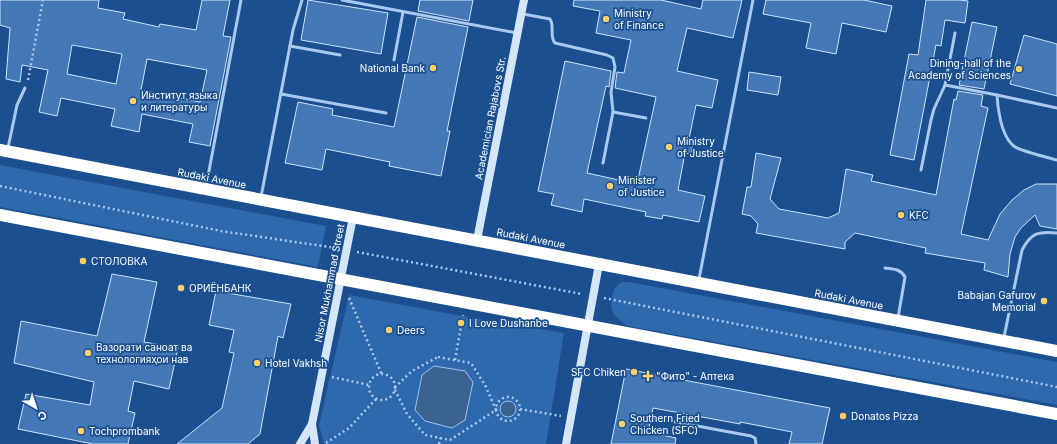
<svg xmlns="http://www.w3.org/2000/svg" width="1057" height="444" viewBox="0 0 1057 444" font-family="Inter,sans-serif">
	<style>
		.green { fill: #2e69ad }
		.water { fill: #3c6290; stroke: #9cc4f0 }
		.building { fill: #4478b7; stroke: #cfe3fa; fill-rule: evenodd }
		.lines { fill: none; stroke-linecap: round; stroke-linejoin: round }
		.path { stroke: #a9c9ee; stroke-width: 2.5; stroke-dasharray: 2 3; stroke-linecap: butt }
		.lane { stroke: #a9c9ee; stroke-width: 3 }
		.secondary { stroke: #d6e6fa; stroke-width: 8 }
		.highway { stroke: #fff; stroke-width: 12 }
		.poi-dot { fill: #ffd166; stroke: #1b4f8f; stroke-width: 1.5 }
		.labels { text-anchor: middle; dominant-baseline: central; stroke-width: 3.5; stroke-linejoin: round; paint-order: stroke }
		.poi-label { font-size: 10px; fill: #fff; stroke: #1b4f8f; text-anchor: start }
		.street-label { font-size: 10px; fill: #fff; stroke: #1b4f8f }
	</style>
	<rect width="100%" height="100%" fill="#1b4f8f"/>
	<!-- green -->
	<g class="green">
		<polygon points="0,165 326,226 318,267 0,207"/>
		<path d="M622,282h7l428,80v43l-429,-79c-13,-9 -19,-13 -16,-29 1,-7 3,-11 10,-15z"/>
		<polygon points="349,295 462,316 564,333 546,444 324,444 319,425"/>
	</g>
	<!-- water -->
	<g class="water">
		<polygon points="434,366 465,371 473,382 465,420 452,428 425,421 415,410 422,375"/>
		<circle cx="508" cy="409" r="8"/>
	</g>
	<!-- building -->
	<g class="building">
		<path d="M0,0h99l-1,8 27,5 -2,6 36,8 1,-3 36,6 6,-30h28l-7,36 8,1 -21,109 -21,-4 4,-18 -51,-10 -3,18 -28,-6 4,-17 -54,-11 -4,18 -18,-4 9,-42 -26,-5 -2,17 -14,-3 4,-51 -10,-3zM72,45l50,9 -6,30 -49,-10zM147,59l60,11 -7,32 -59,-12z"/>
		<polygon points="308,0 388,13 381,54 301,40"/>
		<polygon points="420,0 473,0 469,21 418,11"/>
		<polygon points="574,0 661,0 701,9 703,0 742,0 733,38 687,28 677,71 718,80 712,108 696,105 689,139 694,140 691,154 685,153 678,190 705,196 699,222 663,215 662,219 645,216 646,212 584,199 582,212 551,205 554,194 538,191 565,61 611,71 609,87 606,86 587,173 637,184 656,97 615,88 617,72 624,73 631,40 596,33 600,11 573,6"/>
		<polygon points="766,0 864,0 892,6 886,32 842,23 836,54 806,48 811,23 763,14"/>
		<polygon points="926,0 959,0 968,1 965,23 945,20 941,46 936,45 914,160 890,155 909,54 918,55"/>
		<polygon points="417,17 468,27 447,131 450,131 441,176 389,166 390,162 326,149 322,170 285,163 298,102 333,109 332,115 394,127"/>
		<polygon points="972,22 997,27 984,89 959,85"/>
		<polygon points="1024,35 1057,44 1057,96 1010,84"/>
		<polygon points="749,72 781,77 778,95 747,90"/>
		<polygon points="958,91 983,95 981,106 988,108 961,234 988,240 1000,214 1012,200 1024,190 1036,184 1057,184 1057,229 1040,226 1035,215 1021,228 1015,237 1010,254 1008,277 984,270 985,263 925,253 926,248 855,233 845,242 845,249 756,233 758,224 751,216 742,214 747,187 751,187 756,153 781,158 770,199 779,209 828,218 839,213 846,169 873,175 871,181 936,195 954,99 956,100"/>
		<polygon points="112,274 157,282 144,342 178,348 169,389 134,381 128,411 135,413 128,444 93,444 18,429 26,394 90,405 94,382 14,363 21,321 97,336"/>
		<polygon points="216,291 291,304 283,338 278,336 260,434 248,444 177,444 222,408 234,353 229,352 234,330 209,325"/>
		<polygon points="626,369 830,408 822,444 789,444 792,432 740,422 740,424 653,408 648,432 676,438 675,444 611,444"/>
	</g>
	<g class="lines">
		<!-- path -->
		<g class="path">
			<polyline points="28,80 43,0"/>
			<polyline points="0,186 221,231 336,248"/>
			<polyline points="357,252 582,294"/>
			<polyline points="349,298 382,375"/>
			<polyline points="604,298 1057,387"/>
			<polygon points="438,357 471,363 486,387 496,410 450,440 425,435 407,414 394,388 412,371"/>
			<polyline points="455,360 463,315"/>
			<circle cx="382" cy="387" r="13"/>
			<polyline points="332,377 369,385"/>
			<circle cx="508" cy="409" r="12"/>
			<polyline points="520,409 561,416"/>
			<polyline points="326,443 349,428 376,399"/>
			<polyline points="439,444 440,438"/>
		</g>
		<!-- lane -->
		<g class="lane">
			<polyline points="342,0 517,33"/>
			<path d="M523,14l27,5c5,8 -1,17 5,24l52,12 6,3 2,9 -4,25 2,20 33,6"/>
			<path d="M955,33l-10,52 52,10c1,15 4,42 18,52 9,5 31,10 42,13"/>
			<polyline points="290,46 340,55"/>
			<polyline points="394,60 403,12"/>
			<polyline points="281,94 386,113"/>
			<polyline points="997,95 1057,108"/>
			<polyline points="8,148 17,105 25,88"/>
			<polyline points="603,163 613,112"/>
			<polyline points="921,170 931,120 934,109 945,85"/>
			<polyline points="206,187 241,0"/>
			<polyline points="261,197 293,30 302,0"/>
			<path d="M885,268c8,1 16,1 20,9l-7,41"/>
			<polyline points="699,279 753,0"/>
			<path d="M1004,337l18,-87c9,-17 16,-19 35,-17"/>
			<polyline points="665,420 751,436 755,438 756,444"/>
		</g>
		<!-- secondary -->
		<g class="secondary">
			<polyline points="477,240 524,0"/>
			<polyline points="312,424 315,444"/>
			<polyline points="300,444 312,424 353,217"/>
			<polyline points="566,444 599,264"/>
		</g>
		<!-- highway -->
		<g class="highway">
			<polyline points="0,150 1057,351"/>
			<polyline points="0,215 1057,414"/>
		</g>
	</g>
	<!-- markers -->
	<g class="poi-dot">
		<circle cx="606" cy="19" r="4"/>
		<circle cx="433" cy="68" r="4"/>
		<circle cx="1019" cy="69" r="4"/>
		<circle cx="133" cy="101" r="4"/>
		<circle cx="669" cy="147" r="4"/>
		<circle cx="610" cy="186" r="4"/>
		<circle cx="901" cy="215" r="4"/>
		<circle cx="83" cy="261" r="4"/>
		<circle cx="181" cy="288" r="4"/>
		<circle cx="1044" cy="301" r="4"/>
		<circle cx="461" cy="323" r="4"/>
		<circle cx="389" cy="330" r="4"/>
		<circle cx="88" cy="353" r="4"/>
		<circle cx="257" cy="363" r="4"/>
		<circle cx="634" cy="372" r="4"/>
		<path d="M646 370h4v4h4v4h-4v4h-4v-4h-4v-4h4z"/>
		<circle cx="843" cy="416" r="4"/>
		<circle cx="622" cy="424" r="4"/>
		<circle cx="81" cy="431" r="4"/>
	</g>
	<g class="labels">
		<!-- poi labels -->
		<g class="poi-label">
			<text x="614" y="13">Ministry<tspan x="614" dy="12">of Finance</tspan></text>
			<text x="1011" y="63" text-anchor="end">Dining-hall of the<tspan x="1011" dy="12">Academy of Sciences</tspan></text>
			<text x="425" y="68" text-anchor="end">National Bank</text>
			<text x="141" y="95">Институт языка<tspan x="141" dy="12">и литературы</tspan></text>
			<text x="677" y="141">Ministry<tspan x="677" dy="12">of Justice</tspan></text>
			<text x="618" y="180">Minister<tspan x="618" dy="12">of Justice</tspan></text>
			<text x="909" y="215">KFC</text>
			<text x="91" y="261">СТОЛОВКА</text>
			<text x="189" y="288">ОРИЁНБАНК</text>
			<text x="1036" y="295" text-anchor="end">Babajan Gafurov<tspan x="1036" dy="12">Memorial</tspan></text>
			<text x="469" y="323">I Love Dushanbe</text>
			<text x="397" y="330">Deers</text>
			<text x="96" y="347">Вазорати саноат ва<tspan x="96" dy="12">технологияҳои нав</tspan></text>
			<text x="265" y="363">Hotel Vakhsh</text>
			<text x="626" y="372" text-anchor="end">SFC Chiken</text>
			<text x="656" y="376">"Фито" - Аптека</text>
			<text x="851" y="416">Donatos Pizza</text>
			<text x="630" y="418">Southern Fried<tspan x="630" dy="12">Chicken (SFC)</tspan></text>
			<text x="89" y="431">Tochprombank</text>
		</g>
		<!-- street labels -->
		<g class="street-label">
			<text transform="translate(490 118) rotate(-79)">Academician Rajabovs Str.</text>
			<text transform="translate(212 178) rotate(11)">Rudaki Avenue</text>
			<text transform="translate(531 238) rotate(11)">Rudaki Avenue</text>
			<text transform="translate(329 283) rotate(-79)">Nisor Mukhammad Street</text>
			<text transform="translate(849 299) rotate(11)">Rudaki Avenue</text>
		</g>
	</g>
	<!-- north arrow -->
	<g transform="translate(36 408) rotate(141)" stroke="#1b4f8f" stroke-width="3" paint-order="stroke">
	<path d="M0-3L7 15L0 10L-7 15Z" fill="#ffffff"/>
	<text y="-6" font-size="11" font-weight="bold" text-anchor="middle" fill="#ffffff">С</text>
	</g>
</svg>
